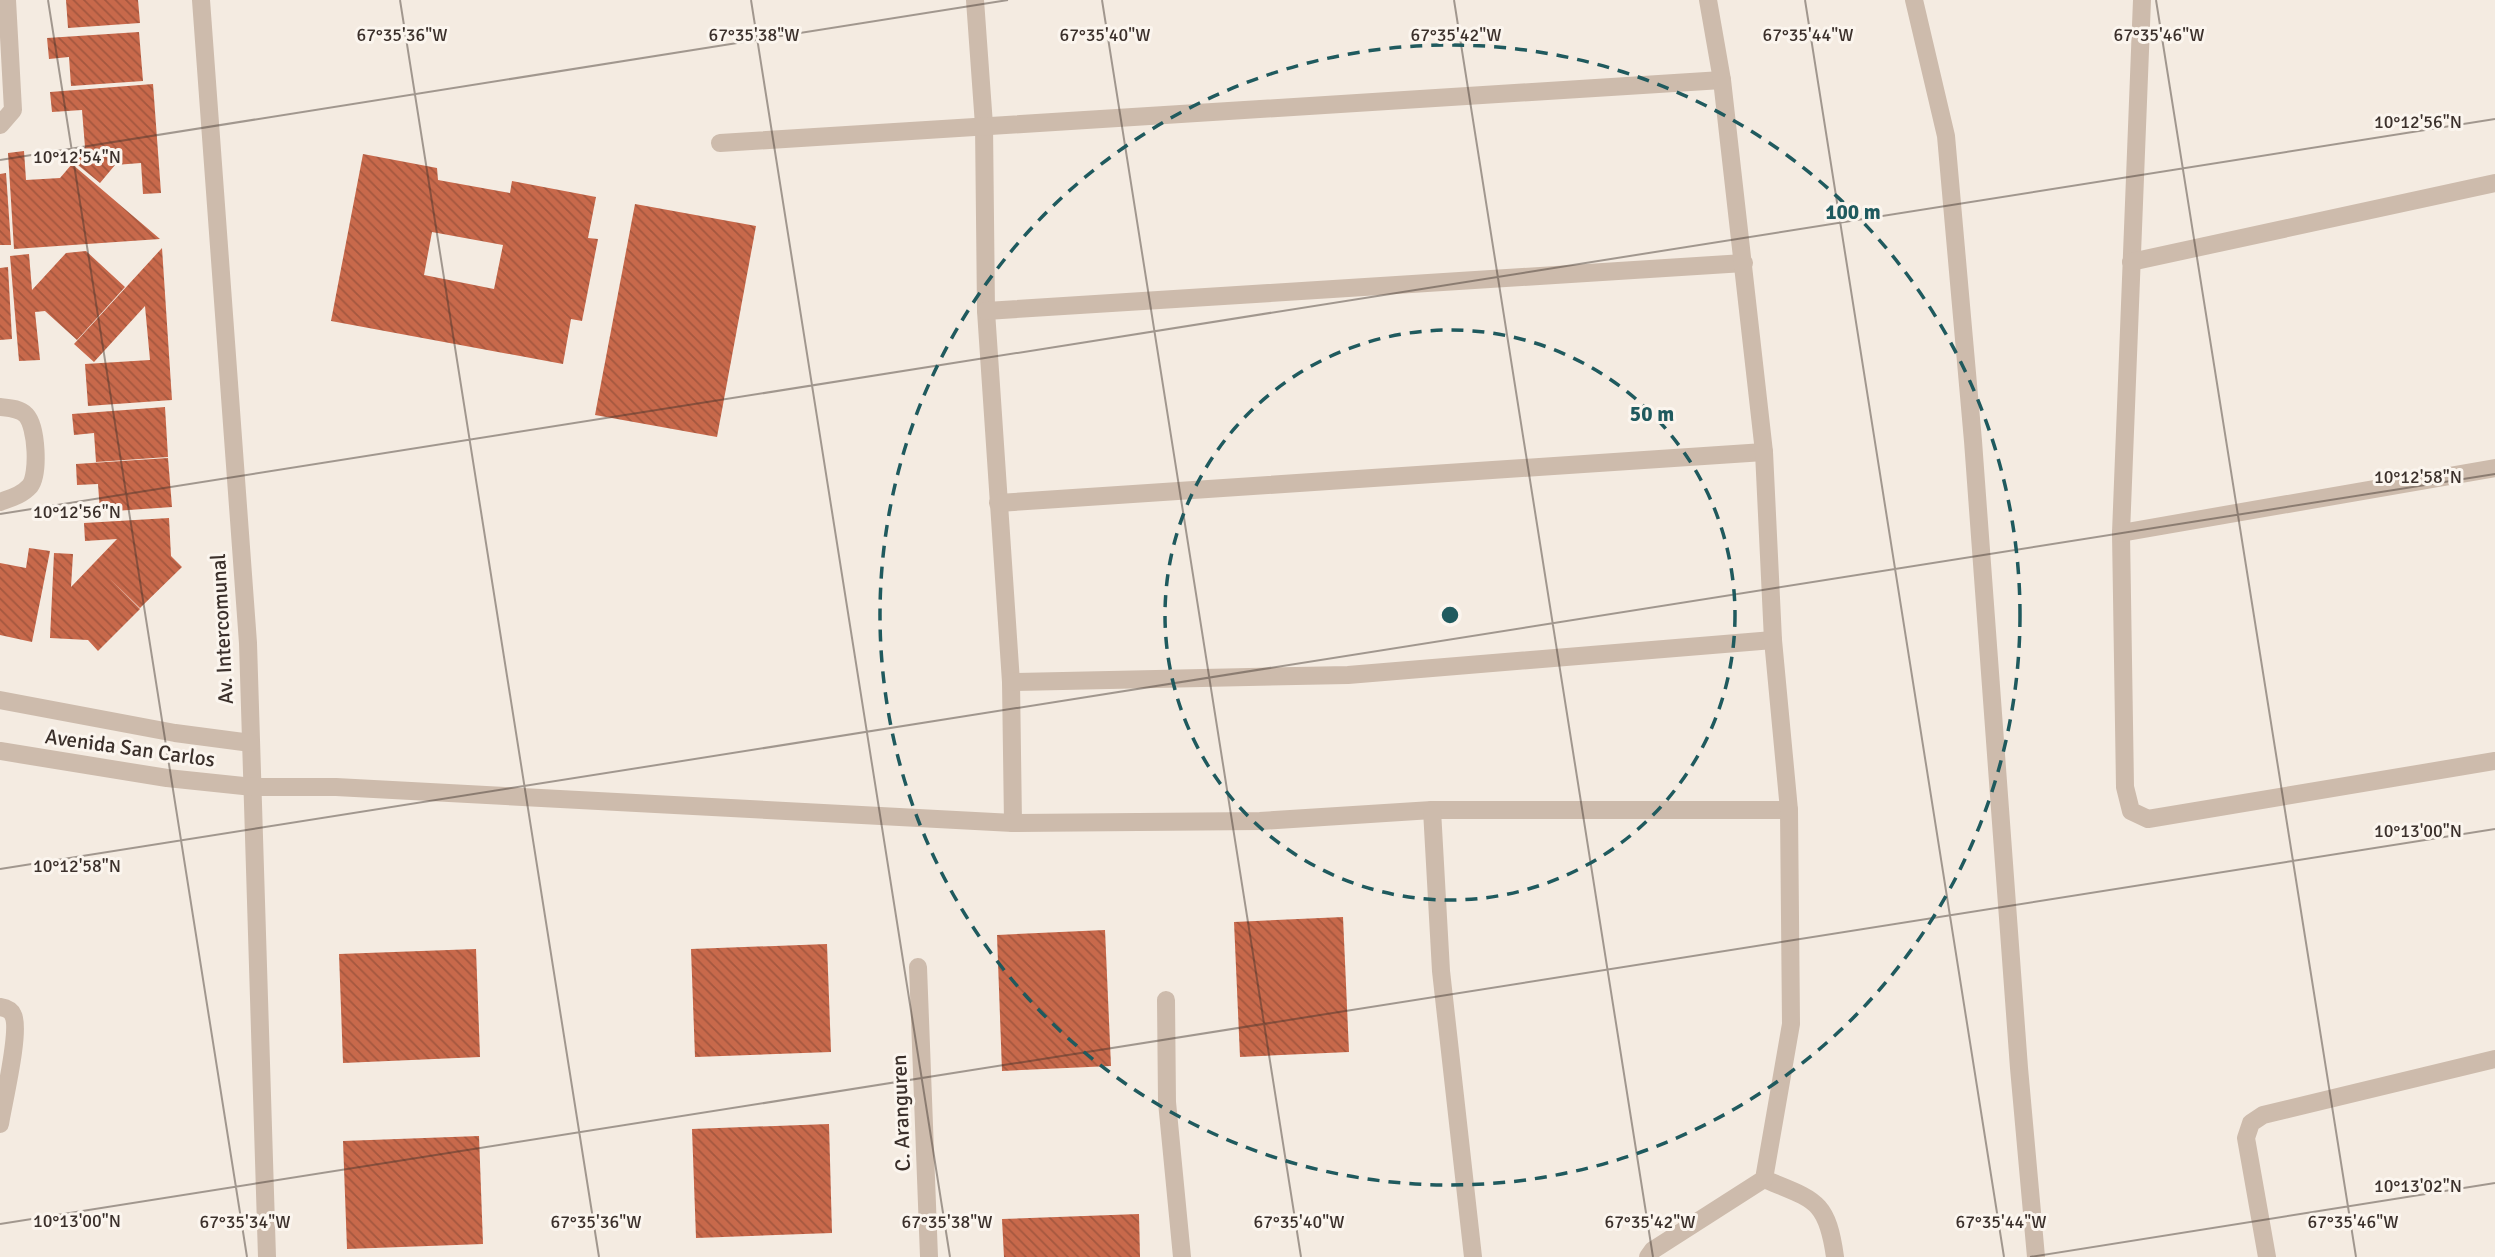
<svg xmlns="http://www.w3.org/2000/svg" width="2495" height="1257" viewBox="0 0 2495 1257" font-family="Signika,sans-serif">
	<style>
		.building { fill: url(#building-back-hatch); fill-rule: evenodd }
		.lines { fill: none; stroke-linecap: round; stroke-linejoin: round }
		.minor { stroke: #cdbbac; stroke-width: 18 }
		.ticks { fill: none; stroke: #3b302b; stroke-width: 2; stroke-opacity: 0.45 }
		.ring { fill: none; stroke: #1f5a5e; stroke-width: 3.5; stroke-dasharray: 12 9 }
		.labels { text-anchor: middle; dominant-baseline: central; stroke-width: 6; stroke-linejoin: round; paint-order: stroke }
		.street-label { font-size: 21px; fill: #3b302b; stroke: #fbf5ee }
		.ticks-label { font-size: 18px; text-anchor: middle; fill: #3b302b; stroke: #fbf5ee; stroke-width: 6; stroke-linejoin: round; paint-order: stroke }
		.centre { fill: #1f5a5e; stroke: #fbf5ee; stroke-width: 3.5 }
		.ring-label { font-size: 21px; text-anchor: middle; font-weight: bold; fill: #1f5a5e; stroke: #fbf5ee; stroke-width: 6; stroke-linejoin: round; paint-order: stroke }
	</style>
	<defs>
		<pattern id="building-back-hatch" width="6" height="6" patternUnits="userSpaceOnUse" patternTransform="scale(1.75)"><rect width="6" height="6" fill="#c8694b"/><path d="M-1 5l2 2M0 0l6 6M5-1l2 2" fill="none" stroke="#a4573f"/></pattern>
	</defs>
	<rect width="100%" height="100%" fill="#f4ebe1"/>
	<!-- building -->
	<g class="building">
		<polygon points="66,0 138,0 140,23 68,28"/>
		<polygon points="139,32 143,81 71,86 69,57 49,59 47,38"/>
		<polygon points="153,84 161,193 143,194 141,163 115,165 100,183 73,161 85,147 82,110 52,112 50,92"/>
		<polygon points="24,151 26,180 60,178 72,164 160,239 14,249 8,153"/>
		<path d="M363,154l74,14 1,12 72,13 2,-12 84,16 -8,41 10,1 -16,82 -11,-2 -8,45 -232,-43zM432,232l71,13 -9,44 -70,-14z"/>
		<polygon points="6,173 11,245 0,245 0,174"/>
		<polygon points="635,204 756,226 717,437 595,415"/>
		<polygon points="162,248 172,400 88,406 85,364 150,360 145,306 94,362 74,344"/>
		<polygon points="86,251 125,287 77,340 45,311 35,312 40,360 19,361 10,256 29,254 32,290 66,253"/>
		<polygon points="8,267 12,339 0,340 0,268"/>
		<polygon points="165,407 168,457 96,462 94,433 74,435 72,414"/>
		<polygon points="168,458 172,507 100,512 98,484 77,485 76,464"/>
		<polygon points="169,518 171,556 182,567 140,608 110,579 140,609 98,651 88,640 50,638 54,553 73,554 71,587 117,539 85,541 84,523"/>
		<polygon points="29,548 50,551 32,642 0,635 0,563 26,568"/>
		<polygon points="1343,917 1349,1052 1240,1057 1234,922"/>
		<polygon points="1105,930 1111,1066 1002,1071 997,935"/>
		<polygon points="827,944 831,1052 695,1057 691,949"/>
		<polygon points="476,949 480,1057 343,1063 339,954"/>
		<polygon points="829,1124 832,1233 696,1238 692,1129"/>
		<polygon points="479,1136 483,1244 347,1249 343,1141"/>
		<polygon points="1139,1214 1140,1257 1004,1257 1002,1219"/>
	</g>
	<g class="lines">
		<!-- minor -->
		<g class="minor">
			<polyline points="201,0 248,643 267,1257"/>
			<polyline points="975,0 984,125 986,311 1011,682 1013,823"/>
			<polyline points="1914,0 1946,136 1973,441 2019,1068 2036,1257"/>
			<polyline points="2142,0 2121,533 2125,787 2131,811 2148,819 2495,761"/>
			<polyline points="0,125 13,110 7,0"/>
			<polyline points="720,143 1722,80"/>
			<polyline points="2131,262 2495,183"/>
			<polyline points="986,311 1744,263"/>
			<path d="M0,407c9,1 19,1 26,8 11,12 13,59 4,71 -8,9 -19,12 -30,16"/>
			<polyline points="998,503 1764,452"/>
			<polyline points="2121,533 2495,468"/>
			<polyline points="1011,682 1348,675 1773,640"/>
			<polyline points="0,700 175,733 251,743"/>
			<polyline points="0,751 167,778 253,787 336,787 1013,823 1260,821 1432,810 1789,810"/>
			<polyline points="1432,810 1441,971 1473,1257"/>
			<polyline points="918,967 929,1257"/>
			<polyline points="1166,1000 1167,1102 1182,1257"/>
			<path d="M0,1007c6,1 11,3 13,8 8,15 -10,89 -13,109"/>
			<path d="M1764,1179c50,21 63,20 71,78"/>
			<polyline points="1648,1257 1653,1250 1764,1179 1791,1024 1789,810 1773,640 1764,452 1722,80 1708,0"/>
			<polyline points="2267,1257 2246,1138 2251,1123 2263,1115 2495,1059"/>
		</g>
	</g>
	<!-- ticks -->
	<path class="ticks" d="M48,0l199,1257M400,0l199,1257M751,0l199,1257M1102,0l199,1257M1454,0l199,1257M1805,0l199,1257M2156,0l200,1257M0,160l1008,-160M0,514l2495,-395M0,869l2495,-395M0,1224l2495,-395M2030,1257l465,-74"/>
	<!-- distance rings -->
	<g class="ring">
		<circle cx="1450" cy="615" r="285"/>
		<circle cx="1450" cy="615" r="570"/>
	</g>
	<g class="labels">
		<!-- street labels -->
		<g class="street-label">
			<text transform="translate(222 629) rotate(-93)">Av. Intercomunal</text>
			<text transform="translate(130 748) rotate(8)">Avenida San Carlos</text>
			<text transform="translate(901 1113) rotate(-92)">C. Aranguren</text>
		</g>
	</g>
	<g class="ticks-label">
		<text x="402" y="41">67°35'36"W</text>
		<text x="754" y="41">67°35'38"W</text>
		<text x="1105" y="41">67°35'40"W</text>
		<text x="1456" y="41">67°35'42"W</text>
		<text x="1808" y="41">67°35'44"W</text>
		<text x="2159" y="41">67°35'46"W</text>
		<text x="2418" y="128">10°12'56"N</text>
		<text x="77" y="163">10°12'54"N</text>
		<text x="2418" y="483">10°12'58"N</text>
		<text x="77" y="518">10°12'56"N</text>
		<text x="2418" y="837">10°13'00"N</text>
		<text x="77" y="872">10°12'58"N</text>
		<text x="2418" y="1192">10°13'02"N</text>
		<text x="77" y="1227">10°13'00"N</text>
		<text x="245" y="1228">67°35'34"W</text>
		<text x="596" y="1228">67°35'36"W</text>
		<text x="947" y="1228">67°35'38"W</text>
		<text x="1299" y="1228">67°35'40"W</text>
		<text x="1650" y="1228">67°35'42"W</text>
		<text x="2001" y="1228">67°35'44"W</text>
		<text x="2353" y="1228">67°35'46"W</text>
	</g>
	<circle cx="1450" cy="615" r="10" class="centre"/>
	<g class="ring-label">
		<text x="1853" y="219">100 m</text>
		<text x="1652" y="421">50 m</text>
	</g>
</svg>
